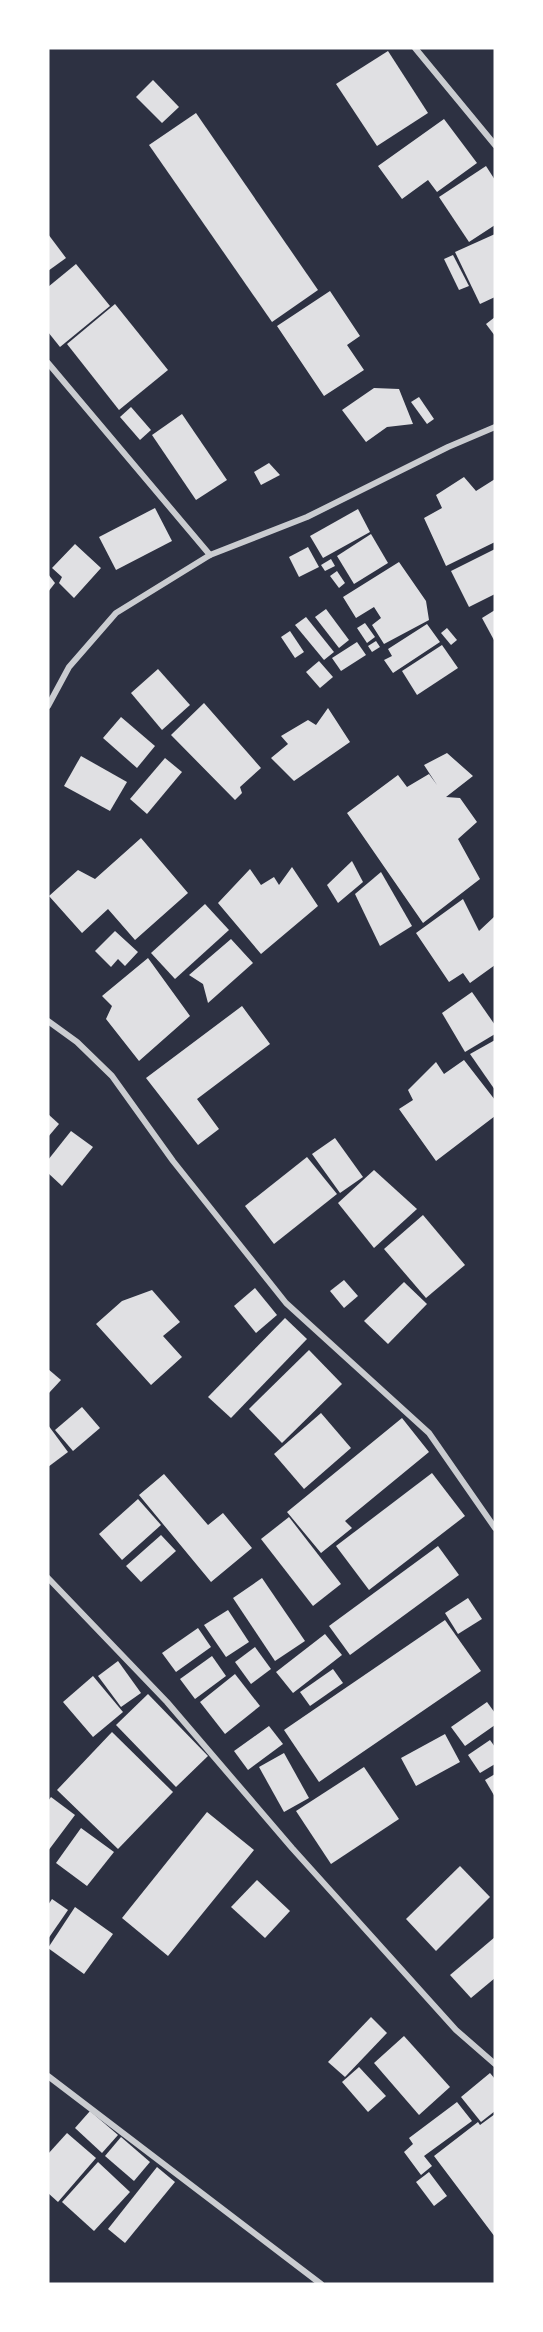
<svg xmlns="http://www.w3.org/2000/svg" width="543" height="2332" viewBox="0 0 543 2332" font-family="Barlow,sans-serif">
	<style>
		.building { fill: #e0e0e3 }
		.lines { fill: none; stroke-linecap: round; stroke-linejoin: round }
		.minor { stroke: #caccd0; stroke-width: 6 }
	</style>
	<rect width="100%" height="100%" fill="#2d3142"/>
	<!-- building -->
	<g class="building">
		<polygon points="388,51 428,113 377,146 336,84"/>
		<polygon points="153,80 179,107 162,123 136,97"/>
		<polygon points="196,113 318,290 272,322 149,145"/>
		<polygon points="444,119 477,163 437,192 428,180 402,199 378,166"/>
		<polygon points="486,166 495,180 495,225 469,242 439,197"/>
		<polygon points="48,234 66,258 48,271"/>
		<polygon points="495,234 495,297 480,304 455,252"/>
		<polygon points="453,255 469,286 459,290 444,259"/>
		<polygon points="76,264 110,306 60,347 48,332 48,287"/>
		<polygon points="330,291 360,336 347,345 364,370 324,396 277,326"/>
		<polygon points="115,304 168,370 119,410 67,344"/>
		<polygon points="495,317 495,336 486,324"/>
		<polygon points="374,388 399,389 413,424 387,427 366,442 342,410"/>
		<polygon points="419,397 434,419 427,424 411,402"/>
		<polygon points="131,407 151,430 140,440 120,417"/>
		<polygon points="182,414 227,480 196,500 152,435"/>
		<polygon points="269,463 280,475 261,485 254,472"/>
		<polygon points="464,477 476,491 495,479 495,542 446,566 424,518 442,508 436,495"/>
		<polygon points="155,508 172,541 116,570 99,537"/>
		<polygon points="358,509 370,532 323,558 310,536"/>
		<polygon points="371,534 388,563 354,584 337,556"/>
		<polygon points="75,544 101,568 74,598 59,583 62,577 52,568"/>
		<polygon points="308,547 319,567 299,577 289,557"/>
		<polygon points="495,549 495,594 469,607 451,571"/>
		<polygon points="331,559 335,566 325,571 321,565"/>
		<polygon points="399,562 426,601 429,620 384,644 372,625 381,618 374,607 356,618 343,597"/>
		<polygon points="337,571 345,583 339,588 330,576"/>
		<polygon points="48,574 55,583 48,592"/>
		<polygon points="326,609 349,640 339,648 315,617"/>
		<polygon points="495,610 495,642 482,618"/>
		<polygon points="306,617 334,652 324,660 295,625"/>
		<polygon points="365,623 375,637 367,643 357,628"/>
		<polygon points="427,624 440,642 393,673 384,660 392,656 388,649"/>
		<polygon points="447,628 457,640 451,645 441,633"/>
		<polygon points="290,631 304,652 295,658 281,637"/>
		<polygon points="376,641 380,647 372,652 368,646"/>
		<polygon points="357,642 366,655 341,671 332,658"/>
		<polygon points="442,645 458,668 417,695 402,671"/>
		<polygon points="319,661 333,677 320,688 306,672"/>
		<polygon points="158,669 190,705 162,730 131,693"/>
		<polygon points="204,703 261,768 240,787 242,793 235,800 171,735"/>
		<polygon points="328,708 350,742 294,781 271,758 288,744 281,736 308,720 316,725"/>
		<polygon points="121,717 155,746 137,768 103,738"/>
		<polygon points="447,753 473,776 446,797 460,798 477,822 458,839 480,879 423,923 347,813 398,775 407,787 429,774 437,785 424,765"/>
		<polygon points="81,756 127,782 110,811 64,786"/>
		<polygon points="165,758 182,772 147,814 130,799"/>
		<polygon points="141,838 188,893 135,940 108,909 82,933 49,896 78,870 95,879"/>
		<polygon points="352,861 363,882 338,903 327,885"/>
		<polygon points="292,867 318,906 261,954 218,903 250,869 261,885 274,877 279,885"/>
		<polygon points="381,872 412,926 380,946 355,894"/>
		<polygon points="463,899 479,931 495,916 495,965 470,983 463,973 449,982 416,933"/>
		<polygon points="205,904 229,930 175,979 151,953"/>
		<polygon points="115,931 138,952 125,966 118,959 111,967 95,951"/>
		<polygon points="231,939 253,963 208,1003 203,984 189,975"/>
		<polygon points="148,958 190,1016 139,1061 106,1019 112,1006 102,996"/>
		<polygon points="472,992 495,1025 495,1034 465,1052 442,1013"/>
		<polygon points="242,1006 270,1044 197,1099 219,1129 198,1145 146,1078"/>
		<polygon points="495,1040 495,1090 470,1054"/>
		<polygon points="464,1060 495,1100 495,1116 436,1161 399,1109 413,1100 408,1090 436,1062 444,1074"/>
		<polygon points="48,1114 59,1124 48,1137"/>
		<polygon points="71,1131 93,1147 62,1186 48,1173 48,1160"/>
		<polygon points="335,1138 363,1177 340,1193 312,1154"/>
		<polygon points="307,1157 337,1194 274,1244 245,1206"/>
		<polygon points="374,1170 417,1209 374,1248 338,1203"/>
		<polygon points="423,1215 465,1265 426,1298 384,1249"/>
		<polygon points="344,1280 358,1296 344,1308 330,1291"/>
		<polygon points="404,1282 427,1304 388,1344 364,1321"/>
		<polygon points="255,1288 277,1315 256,1333 234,1306"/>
		<polygon points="152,1290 180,1322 163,1336 182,1357 151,1385 96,1324 122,1301"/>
		<polygon points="285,1318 307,1339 231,1418 208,1397"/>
		<polygon points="309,1350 342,1384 282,1443 249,1409"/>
		<polygon points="48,1369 61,1380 48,1394"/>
		<polygon points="82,1407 100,1428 73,1451 55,1430"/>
		<polygon points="321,1413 351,1448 304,1489 274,1454"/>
		<polygon points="402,1418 429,1452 345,1521 352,1528 321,1553 287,1512"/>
		<polygon points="48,1425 68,1452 48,1467"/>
		<polygon points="432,1473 465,1516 369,1590 336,1546"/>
		<polygon points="164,1474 208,1525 223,1513 252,1548 211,1582 139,1495"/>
		<polygon points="138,1499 161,1525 122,1560 99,1534"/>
		<polygon points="289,1517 341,1584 313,1606 261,1539"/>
		<polygon points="161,1535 176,1551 141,1582 126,1566"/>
		<polygon points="438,1546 459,1575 350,1655 329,1626"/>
		<polygon points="262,1578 305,1641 275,1661 233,1598"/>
		<polygon points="468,1598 482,1619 458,1634 445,1613"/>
		<polygon points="228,1610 249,1642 226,1657 204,1625"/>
		<polygon points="445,1620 481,1671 319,1782 284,1730"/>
		<polygon points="198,1628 211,1647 176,1672 162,1653"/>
		<polygon points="325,1634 342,1655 293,1693 276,1672"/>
		<polygon points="255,1647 271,1669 251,1684 235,1662"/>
		<polygon points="212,1656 226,1676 195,1699 180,1679"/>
		<polygon points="118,1661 141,1693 121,1707 98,1676"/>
		<polygon points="333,1669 343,1683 310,1706 300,1692"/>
		<polygon points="235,1674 260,1706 225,1734 200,1702"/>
		<polygon points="93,1676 123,1712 93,1737 63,1702"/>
		<polygon points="148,1694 208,1756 176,1787 116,1725"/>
		<polygon points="487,1702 495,1713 495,1725 465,1746 451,1727"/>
		<polygon points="269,1726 283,1744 248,1770 234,1751"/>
		<polygon points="112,1732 173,1792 118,1849 57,1790"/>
		<polygon points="445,1734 460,1762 416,1786 401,1758"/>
		<polygon points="490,1740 495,1747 495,1764 480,1773 468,1755"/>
		<polygon points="284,1753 309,1798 284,1812 259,1767"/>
		<polygon points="364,1767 399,1819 331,1864 296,1811"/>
		<polygon points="495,1774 495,1797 485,1780"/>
		<polygon points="51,1797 75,1815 48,1851 48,1801"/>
		<polygon points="207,1812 254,1850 168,1956 122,1918"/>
		<polygon points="81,1828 114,1852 87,1886 56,1863"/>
		<polygon points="460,1866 490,1897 436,1951 406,1919"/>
		<polygon points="257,1880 290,1911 265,1938 231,1907"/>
		<polygon points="52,1899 68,1910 48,1939 48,1905"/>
		<polygon points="75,1907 113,1934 84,1974 48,1948"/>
		<polygon points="495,1937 495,1978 471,1998 450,1975"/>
		<polygon points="371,2017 387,2033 345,2077 328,2062"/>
		<polygon points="404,2036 450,2087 419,2115 374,2063"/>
		<polygon points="359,2067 386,2096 368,2112 342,2082"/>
		<polygon points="490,2073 495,2079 495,2111 481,2122 461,2097"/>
		<polygon points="457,2102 472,2121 424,2156 432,2166 421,2175 404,2152 413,2144 409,2138"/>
		<polygon points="90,2111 118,2135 102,2153 75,2128"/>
		<polygon points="495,2114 495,2237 434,2156 478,2122 480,2125"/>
		<polygon points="67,2133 96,2158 58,2202 48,2193 48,2154"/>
		<polygon points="121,2137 150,2162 134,2181 105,2156"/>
		<polygon points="98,2162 130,2192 94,2231 62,2202"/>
		<polygon points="157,2167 175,2182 125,2243 108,2229"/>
		<polygon points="429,2172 447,2196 434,2206 416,2182"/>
	</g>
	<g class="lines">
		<!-- minor -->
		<g class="minor">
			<polyline points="415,48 495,145"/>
			<polyline points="48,363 210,555"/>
			<polyline points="48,706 69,667 116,613 210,555 307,517 448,447 495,427"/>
			<polyline points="48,1021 77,1042 112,1076 173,1161 286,1303 429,1433 495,1528"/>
			<polyline points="48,1578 167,1702 292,1848 456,2030 495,2064"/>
			<polyline points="48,2076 321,2284"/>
		</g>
	</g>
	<!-- border -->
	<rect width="543" height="2332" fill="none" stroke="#ffffff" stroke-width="99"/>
</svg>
